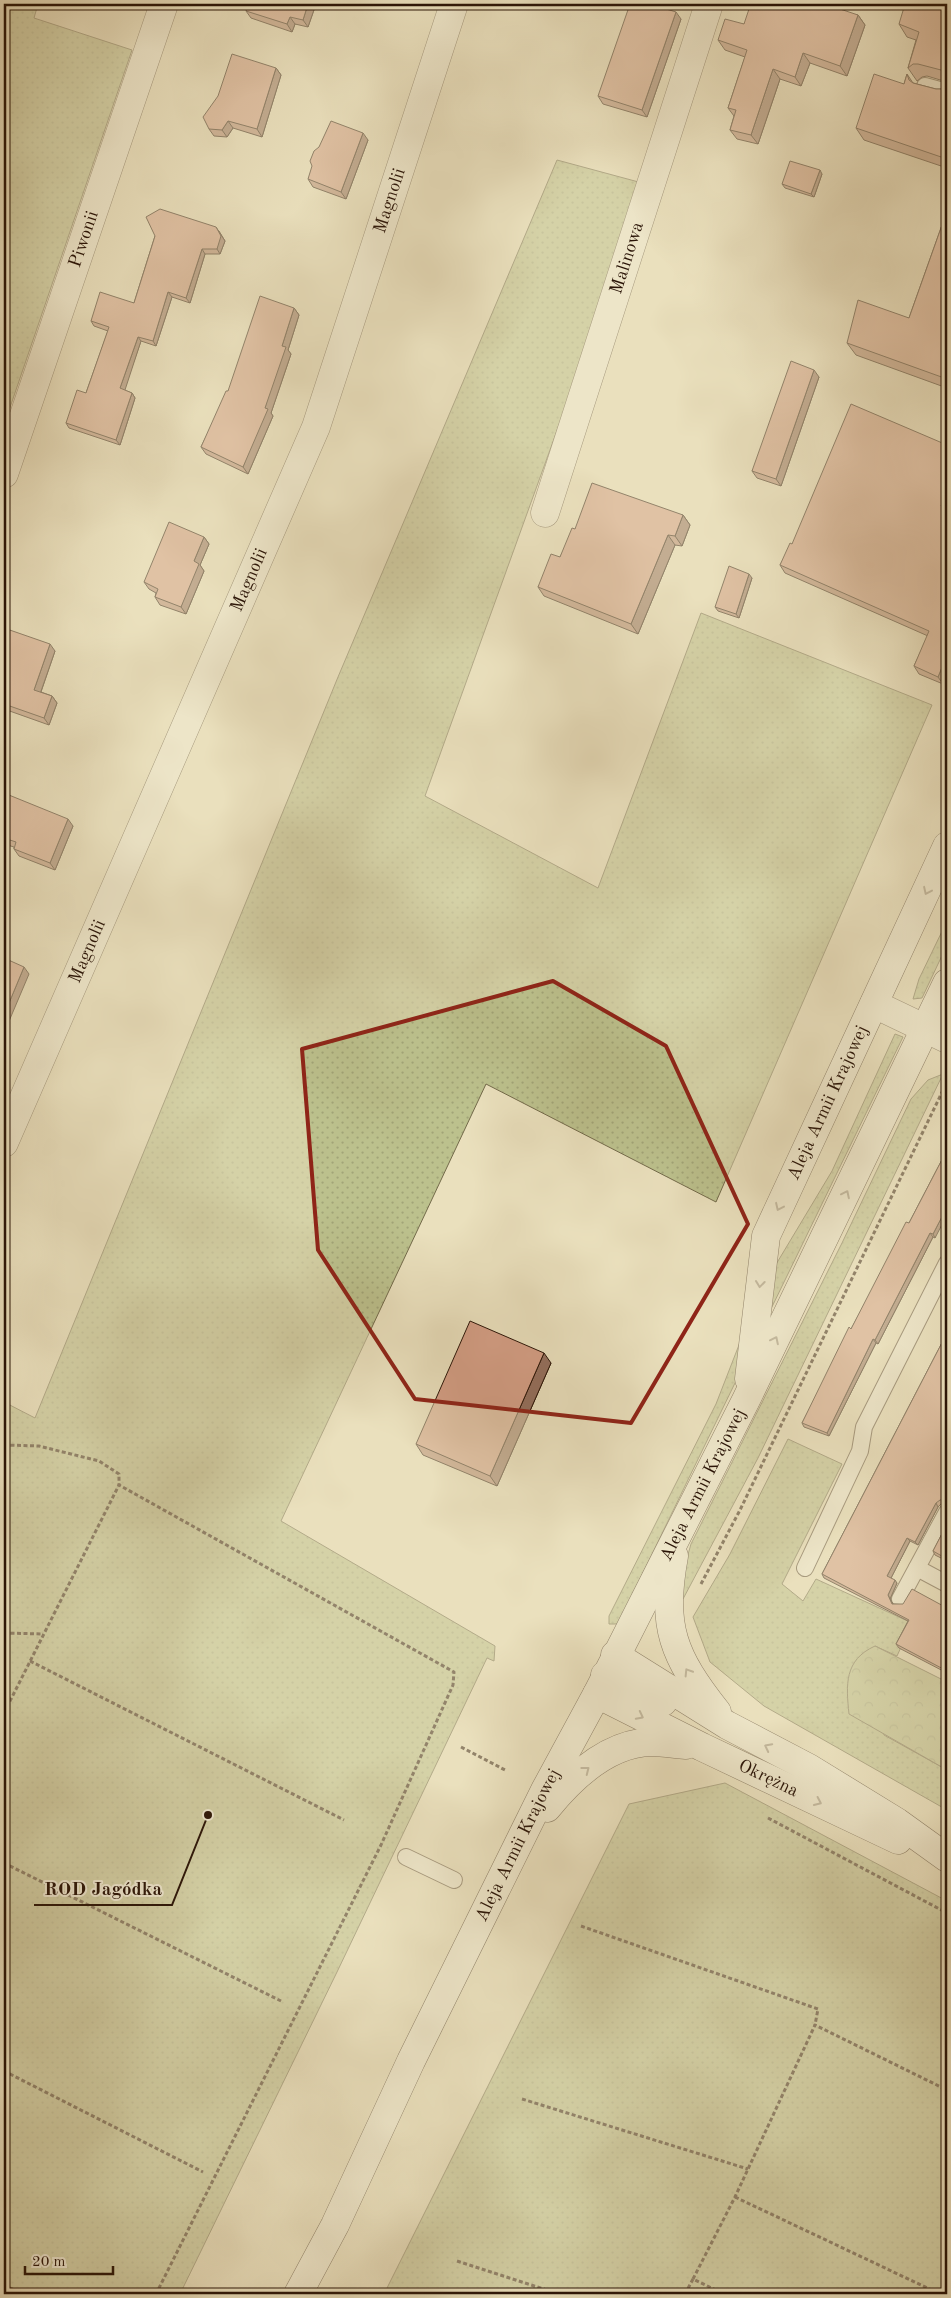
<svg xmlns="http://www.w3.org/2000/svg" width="951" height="2298" viewBox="0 0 951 2298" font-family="'Old Standard TT',serif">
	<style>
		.grass { fill: url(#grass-dots); stroke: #736a4a }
		.forest { fill: url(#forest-crowns); stroke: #736a4a }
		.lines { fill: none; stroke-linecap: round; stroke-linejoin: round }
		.lane-casing { stroke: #5a4734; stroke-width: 18 }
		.street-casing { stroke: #5a4734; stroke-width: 29 }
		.secondary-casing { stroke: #2a1407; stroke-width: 29 }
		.path { stroke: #2a1407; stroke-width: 3; stroke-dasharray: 4 2.5; stroke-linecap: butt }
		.lane { stroke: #f1ebd4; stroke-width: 16 }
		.street { stroke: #f1ebd4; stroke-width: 28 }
		.secondary { stroke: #f1ebd4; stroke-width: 28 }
		.wall { fill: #b68872; stroke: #2a1407 }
		.shaded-wall { fill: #946f5d; stroke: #2a1407 }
		.building { fill: #d49e85; stroke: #2a1407 }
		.oneway { stroke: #978a78 }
		.marked { fill: none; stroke: #8f2418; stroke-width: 4; stroke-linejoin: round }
		.labels { text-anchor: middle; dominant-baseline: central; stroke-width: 4; stroke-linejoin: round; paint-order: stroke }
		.street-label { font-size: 18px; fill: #2a1407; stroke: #f1ebd4 }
		.leader { fill: none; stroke: #2a1407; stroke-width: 2 }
		.callout-dot { fill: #2a1407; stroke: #f1ebd4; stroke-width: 2 }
		.callout-label { font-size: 19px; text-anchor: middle; font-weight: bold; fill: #2a1407; stroke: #f1ebd4; stroke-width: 4; stroke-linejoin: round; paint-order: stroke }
	</style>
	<defs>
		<pattern id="grass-dots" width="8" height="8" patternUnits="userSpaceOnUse" patternTransform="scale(1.25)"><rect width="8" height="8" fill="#bcc18d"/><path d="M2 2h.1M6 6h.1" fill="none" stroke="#a2a578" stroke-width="1.8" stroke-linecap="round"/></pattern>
		<pattern id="forest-crowns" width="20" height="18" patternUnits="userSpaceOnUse" patternTransform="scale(1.25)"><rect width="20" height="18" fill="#bcc18d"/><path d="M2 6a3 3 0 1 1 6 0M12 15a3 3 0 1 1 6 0" fill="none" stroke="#a2a578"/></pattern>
	</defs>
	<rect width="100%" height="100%" fill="#eae0bd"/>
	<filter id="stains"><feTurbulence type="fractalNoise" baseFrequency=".004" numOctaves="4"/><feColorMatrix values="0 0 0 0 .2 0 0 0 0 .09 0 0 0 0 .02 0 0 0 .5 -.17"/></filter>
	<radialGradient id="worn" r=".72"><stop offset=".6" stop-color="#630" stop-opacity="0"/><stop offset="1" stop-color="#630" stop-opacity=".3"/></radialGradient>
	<!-- grass -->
	<g class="grass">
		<polygon points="4,4 38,4 34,18 132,50 4,425"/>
		<polygon points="557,160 646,184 425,796 598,888 701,613 932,705 716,1202 486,1084 281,1521 495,1646 494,1661 487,1658 337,1972 180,2294 4,2294 4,1402 35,1418 338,677"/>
		<polygon points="947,921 947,945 922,998 913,999 919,979"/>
		<polygon points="895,1034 903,1037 618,1624 609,1624 609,1616 716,1404 760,1291 832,1171"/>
		<polygon points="943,1074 758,1458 683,1599 681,1579 691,1544 842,1243 911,1099 928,1080"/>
		<polygon points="788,1439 842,1464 782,1584 803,1601 816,1579 912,1623 897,1656 875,1646 884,1735 947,1770 947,1810 764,1706 710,1662 693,1617 730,1554"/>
		<polygon points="725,1783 947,1901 947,2294 384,2294 629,1804"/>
	</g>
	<!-- forest -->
	<path class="forest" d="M875,1646l72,36v88l-98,-56c-3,-29 -5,-54 26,-68z"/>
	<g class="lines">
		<!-- lane casing -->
		<g class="lane-casing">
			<g id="lane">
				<polyline points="925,86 947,92"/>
				<polyline points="805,1568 860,1451 864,1427 947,1263"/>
				<polyline points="917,1568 947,1584"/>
				<polyline points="900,1599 947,1512"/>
				<polyline points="406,1857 454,1880"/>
			</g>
		</g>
		<!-- street casing -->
		<g class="street-casing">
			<g id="street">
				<path id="s1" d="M4,474l160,-470"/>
				<path id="s2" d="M545,513l164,-509"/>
				<polyline points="874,1004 947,1039"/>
				<path id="s3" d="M4,1143l312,-716 138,-423"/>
			</g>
		</g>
		<!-- secondary casing -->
		<g class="secondary-casing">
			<g id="secondary">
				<path id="s4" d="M749,1379l17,-143 181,-390"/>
				<path d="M674,1556c-13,71 -1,100 43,156"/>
				<polyline points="615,1655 727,1725 809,1768 897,1822 947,1858"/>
				<polyline points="605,1675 663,1702"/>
				<path id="s5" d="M597,1694l105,53 196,93"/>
				<path d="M547,1808c26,-32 61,-65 104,-66 12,0 23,2 35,3"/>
				<path id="s6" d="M298,2294l37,-69 76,-164 134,-271 52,-96 149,-294 201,-417"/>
			</g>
		</g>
		<!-- path -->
		<g class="path">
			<polyline points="4,1445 39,1446 99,1461 119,1474 119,1485"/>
			<polyline points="701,1584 740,1510 947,1082"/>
			<polyline points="4,1633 43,1634"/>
			<polyline points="30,1661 344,1820"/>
			<polyline points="4,1713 119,1485 454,1672 453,1685 381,1845 156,2294"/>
			<polyline points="461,1747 507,1771"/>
			<polyline points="768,1818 947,1913"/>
			<polyline points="4,1863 283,2002"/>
			<polyline points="581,1926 818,2009 815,2025"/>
			<polyline points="4,2071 203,2172"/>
			<polyline points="522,2099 748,2169"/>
			<polyline points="735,2197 940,2294"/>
			<polyline points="457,2261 559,2294"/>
			<polyline points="693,2279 735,2197 815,2025 947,2090"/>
			<polyline points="4,2285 22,2294"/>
			<polyline points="685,2294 693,2279 724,2294"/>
		</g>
		<!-- lane -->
		<use href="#lane" class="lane"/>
		<!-- street -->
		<use href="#street" class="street"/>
		<!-- secondary -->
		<use href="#secondary" class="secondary"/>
	</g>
	<!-- wall -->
	<g class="wall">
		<polygon points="316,4 308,27 295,24 292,32 251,18 246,11"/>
		<polygon points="947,4 947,82 927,76 922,77 917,81 908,68 916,40 907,37 899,24"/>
		<polygon points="760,8 858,15 865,25 847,76 810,63 801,86 780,79 758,144 737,139 730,130 734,116 728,108 745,57 725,50 718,40 744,24"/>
		<polygon points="681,19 647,117 603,104 598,96"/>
		<polygon points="276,68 281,75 262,137 233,128 227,137 214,136 209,129"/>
		<polygon points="907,74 913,83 936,89 941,89 947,83 947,168 864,140 856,128 904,84"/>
		<polygon points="368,140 346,199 313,187 308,179"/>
		<polygon points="822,174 814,197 785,188 782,184"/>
		<polygon points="947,211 947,388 856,355 847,343 909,318"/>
		<polygon points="219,231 225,241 220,254 205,254 190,303 172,297 156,346 141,341 124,390 132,393 135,398 120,445 69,428 66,423 86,393 108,331 94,326 91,321 134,303 155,236"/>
		<polygon points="294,308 299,315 288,350 291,354 271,413 273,416 248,474 206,454 201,447 228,391"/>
		<polygon points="819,377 781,486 757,478 752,471"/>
		<polygon points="947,445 943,684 919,674 914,666 928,636 785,573 780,565 792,544"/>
		<polygon points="683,515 690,525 682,546 675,545 638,634 544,596 538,587 560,557 575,529"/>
		<polygon points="204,537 209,544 200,565 204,571 186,614 160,605 155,597 156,593 149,589 144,582"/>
		<polygon points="752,578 739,618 718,611 715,607"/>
		<polygon points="4,628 55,651 41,692 52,696 57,703 49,725 4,709"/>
		<polygon points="4,793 73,826 55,870 19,856 14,849 14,847 4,844"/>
		<polygon points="947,1150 935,1238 933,1237 878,1344 876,1343 829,1436 804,1427 802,1423 851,1329 909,1223"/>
		<polygon points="947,1333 947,1503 942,1503 938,1507 918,1545 910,1541 891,1578 897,1583 890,1599 893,1604 947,1608 947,1673 899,1648 896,1644 908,1621 824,1578 822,1574"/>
		<polygon points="551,1363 497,1486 423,1455 416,1444"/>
		<polygon points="947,1524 947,1561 935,1555 933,1551"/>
	</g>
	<!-- shaded-wall -->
	<g class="shaded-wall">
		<polygon points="308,4 316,4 308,27 303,20"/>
		<polygon points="676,12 681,19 647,117 642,110"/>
		<polygon points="858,15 865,25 847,76 840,66"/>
		<polygon points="290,17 295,24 292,32 287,24"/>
		<polygon points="803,53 810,63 801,86 795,77"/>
		<polygon points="276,68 281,75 262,137 257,129"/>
		<polygon points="773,69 780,79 758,144 751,135"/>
		<polygon points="228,121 233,128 227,137 222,130"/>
		<polygon points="363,133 368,140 346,199 341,192"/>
		<polygon points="820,170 822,174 814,197 811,194"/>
		<polygon points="216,227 225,241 220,254 217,249"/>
		<polygon points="202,249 205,254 190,303 186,298"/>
		<polygon points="168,292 172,297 156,346 153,341"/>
		<polygon points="294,308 299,315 288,350 291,354 271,413 273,416 248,474 243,467 265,408 282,346"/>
		<polygon points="138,337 141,341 124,393 120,388"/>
		<polygon points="814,370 819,377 781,486 776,479"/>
		<polygon points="132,393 135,398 120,445 116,440"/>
		<polygon points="947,491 947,510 941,506"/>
		<polygon points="683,515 690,525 682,546 675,536"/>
		<polygon points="668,535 675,545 638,634 631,624"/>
		<polygon points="204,537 209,544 200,565 204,571 186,614 181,607 194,561"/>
		<polygon points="749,574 752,578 739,618 736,614"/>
		<polygon points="50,644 55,651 39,697 34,690"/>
		<polygon points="947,655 947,674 943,684 938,677"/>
		<polygon points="52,696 57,703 49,725 44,718"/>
		<polygon points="68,819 73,826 55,870 50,863"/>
		<polygon points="24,967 29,974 4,1033 4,1015"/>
		<polygon points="947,1207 947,1215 935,1238 933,1234"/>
		<polygon points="930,1233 933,1237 878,1344 875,1340"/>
		<polygon points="873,1339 876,1343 829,1436 827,1433"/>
		<polygon points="544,1353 551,1363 497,1486 490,1476"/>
		<polygon points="936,1503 938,1507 918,1545 915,1542"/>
		<polygon points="907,1538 910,1541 890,1580 887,1576"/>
		<polygon points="895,1580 897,1583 890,1599 895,1608 888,1595"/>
	</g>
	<!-- building -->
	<g class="building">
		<polygon points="248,4 308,4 303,20 290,17 287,24 246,11"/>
		<polygon points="630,4 650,4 676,12 642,110 598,96"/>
		<polygon points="762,4 825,4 858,15 840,66 803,53 795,77 773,69 751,135 730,130 736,110 728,108 747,50 718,40 725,19 744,24 750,6 760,8"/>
		<polygon points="905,4 947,4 947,76 941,70 918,64 913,64 908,68 919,32 899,24"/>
		<polygon points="232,54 276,68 257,129 228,121 222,130 209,129 203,117 218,96"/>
		<polygon points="874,74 904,84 907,74 909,80 913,83 936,89 941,89 947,83 947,159 856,128"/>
		<polygon points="331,121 363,133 341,192 308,179 312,166 310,161 314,151 319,147"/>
		<polygon points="790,161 820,170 811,194 782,184"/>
		<polygon points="160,209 216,227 221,236 217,249 202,249 186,298 168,292 153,341 138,337 120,388 132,393 116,440 66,423 77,390 86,393 109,327 91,321 100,292 134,303 155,236 146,217"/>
		<polygon points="947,211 947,379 847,343 858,300 909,318"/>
		<polygon points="260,296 294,308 282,346 286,347 265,408 268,409 243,467 201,447 226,391 228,391"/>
		<polygon points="791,361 814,370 776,479 752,471"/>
		<polygon points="851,404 947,445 947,491 941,506 947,509 947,655 938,677 914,666 929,631 780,565 790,543 792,544"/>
		<polygon points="592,483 683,515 675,536 668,535 631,624 538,587 551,554 560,557 572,528 575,529"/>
		<polygon points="169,522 204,537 194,561 199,564 181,607 155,597 158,589 144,582"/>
		<polygon points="729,566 749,574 736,614 715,607"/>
		<polygon points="4,628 50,644 34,690 52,696 44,718 4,704"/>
		<polygon points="4,793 68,819 50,863 14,849 16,842 4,838"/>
		<polygon points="4,958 24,967 4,1015"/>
		<polygon points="947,1150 947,1207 933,1234 930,1233 875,1340 873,1339 827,1433 802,1423 849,1327 851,1329 906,1222 909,1223"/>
		<polygon points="470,1321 544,1353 490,1476 416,1444"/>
		<polygon points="947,1333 947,1499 940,1500 936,1503 915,1542 907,1538 887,1576 895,1580 888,1595 892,1604 903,1604 912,1589 947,1608 947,1671 896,1644 909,1620 822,1574"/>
		<polygon points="947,1524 947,1559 933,1551"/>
	</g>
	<!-- one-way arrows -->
	<defs><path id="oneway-chevron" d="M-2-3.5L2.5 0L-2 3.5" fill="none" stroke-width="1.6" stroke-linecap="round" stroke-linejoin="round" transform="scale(1.25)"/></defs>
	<g class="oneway">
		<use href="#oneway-chevron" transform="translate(927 891) rotate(115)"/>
		<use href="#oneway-chevron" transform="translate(846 1194) rotate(-64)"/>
		<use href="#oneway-chevron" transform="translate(779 1207) rotate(115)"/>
		<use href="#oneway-chevron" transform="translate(760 1284) rotate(97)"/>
		<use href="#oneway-chevron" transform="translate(775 1340) rotate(-64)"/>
		<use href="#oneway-chevron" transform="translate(688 1672) rotate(-122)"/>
		<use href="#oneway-chevron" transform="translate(640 1716) rotate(27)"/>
		<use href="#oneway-chevron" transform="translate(768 1747) rotate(-153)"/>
		<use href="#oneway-chevron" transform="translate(586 1770) rotate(-38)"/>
		<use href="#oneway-chevron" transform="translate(818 1802) rotate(25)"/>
	</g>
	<!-- marked area -->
	<path d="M0 0H951V2298H0ZM553,981l113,65 82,178 -117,199 -216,-24 -97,-149 -16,-201z" fill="#eae0bd" fill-opacity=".55" fill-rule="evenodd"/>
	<path class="marked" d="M553,981l113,65 82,178 -117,199 -216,-24 -97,-149 -16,-201z"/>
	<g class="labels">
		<!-- street labels -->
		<g class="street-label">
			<text stroke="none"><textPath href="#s3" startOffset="1019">Magnolii</textPath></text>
			<text stroke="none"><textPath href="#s1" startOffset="248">Piwonii</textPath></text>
			<text stroke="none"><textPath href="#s2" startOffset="268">Malinowa</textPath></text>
			<text stroke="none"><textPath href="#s3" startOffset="614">Magnolii</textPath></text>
			<text stroke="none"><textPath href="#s3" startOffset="209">Magnolii</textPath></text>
			<text stroke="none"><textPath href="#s4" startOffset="291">Aleja Armii Krajowej</textPath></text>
			<text stroke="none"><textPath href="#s6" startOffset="905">Aleja Armii Krajowej</textPath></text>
			<text stroke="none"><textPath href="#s5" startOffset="191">Okrężna</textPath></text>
			<text stroke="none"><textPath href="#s6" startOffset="500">Aleja Armii Krajowej</textPath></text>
		</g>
	</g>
	<!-- callouts -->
	<path class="leader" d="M208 1815L172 1905H34"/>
	<circle class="callout-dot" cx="208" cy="1815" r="5"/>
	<g class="callout-label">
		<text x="103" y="1895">ROD Jagódka</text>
	</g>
	<!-- margin -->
	<rect width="951" height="2298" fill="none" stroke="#eae0bd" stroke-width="20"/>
	<rect x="5" y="5" width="941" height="2288" fill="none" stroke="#2a1407" stroke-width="2.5"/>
	<rect x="10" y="10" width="931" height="2278" fill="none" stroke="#2a1407"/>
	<!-- scale -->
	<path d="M25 2266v8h88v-8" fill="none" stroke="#2a1407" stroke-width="2.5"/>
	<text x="32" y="2266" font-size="15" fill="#2a1407" stroke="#f1ebd4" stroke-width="4" paint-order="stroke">20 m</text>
	<rect width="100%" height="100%" filter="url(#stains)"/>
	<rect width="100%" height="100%" fill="url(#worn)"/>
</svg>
